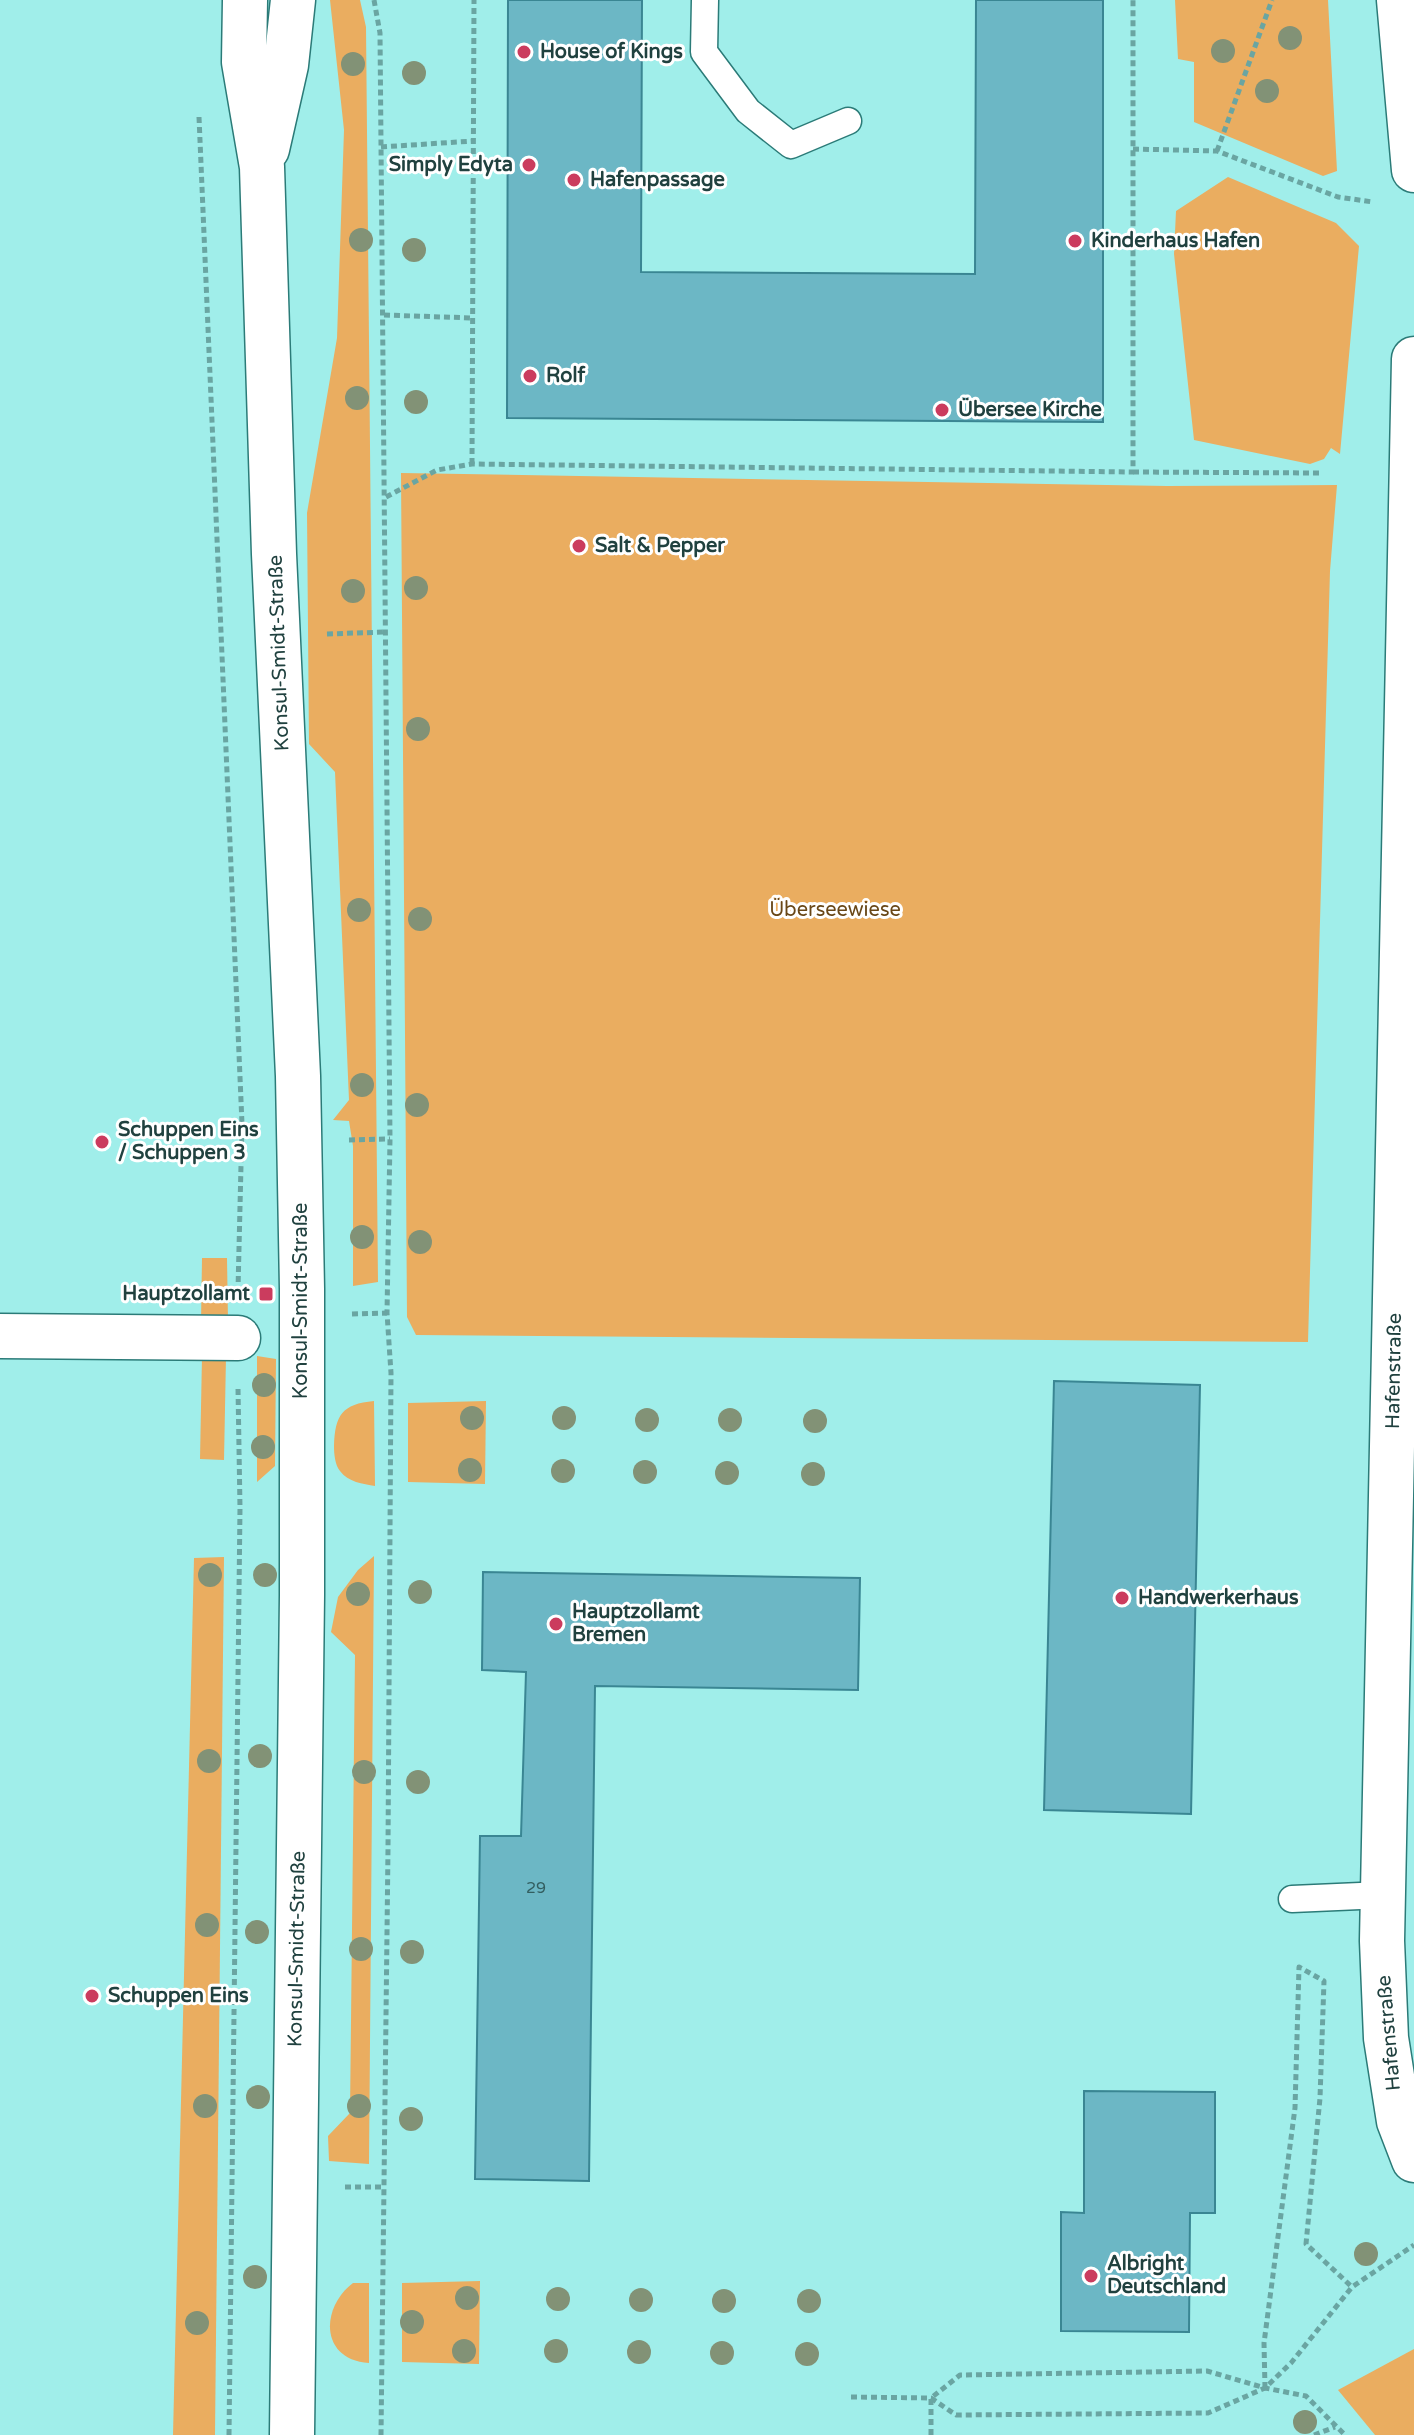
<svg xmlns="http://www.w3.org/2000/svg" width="1414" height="2435" viewBox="0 0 1414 2435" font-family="'Varela Round',sans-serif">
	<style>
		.green { fill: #eaad60 }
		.building { fill: #6cb7c5; stroke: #3a8693; stroke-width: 2 }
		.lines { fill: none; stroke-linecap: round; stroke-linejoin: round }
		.lane-casing { stroke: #2b7b78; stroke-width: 29 }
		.street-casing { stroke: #2b7b78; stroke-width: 47 }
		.secondary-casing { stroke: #2b7b78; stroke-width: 47 }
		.path { stroke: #6aa5a2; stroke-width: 5; stroke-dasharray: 6 4; stroke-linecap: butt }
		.lane { stroke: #fff; stroke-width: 26 }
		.street { stroke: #fff; stroke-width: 44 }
		.secondary { stroke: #fff; stroke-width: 44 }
		.tree { fill: #829276 }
		.poi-dot { fill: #cb3c5e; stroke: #fff; stroke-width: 3 }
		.labels { text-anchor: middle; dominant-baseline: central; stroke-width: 6; stroke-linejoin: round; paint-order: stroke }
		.number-label { font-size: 16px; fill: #335e60 }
		.poi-label { font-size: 20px; font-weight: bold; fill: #20413f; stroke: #fff; text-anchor: start }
		.street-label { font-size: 20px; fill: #20413f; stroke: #fff }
		.park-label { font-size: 20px; fill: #694717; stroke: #fff }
	</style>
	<rect width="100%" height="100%" fill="#a0eeea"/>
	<!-- green -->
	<g class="green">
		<polygon points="330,0 360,0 366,27 378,1282 353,1286 353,1146 349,1121 333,1120 349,1100 335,772 309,744 307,513 337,338 344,130"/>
		<polygon points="1175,0 1328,0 1337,171 1323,176 1194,122 1194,62 1178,59"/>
		<polygon points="1228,177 1336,223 1359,246 1340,454 1331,448 1324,459 1310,464 1194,440 1174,254 1176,211"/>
		<polygon points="401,473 1167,486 1337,485 1330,571 1308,1342 416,1335 407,1317"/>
		<polygon points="202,1258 227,1258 228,1322 201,1322"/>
		<polygon points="202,1356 226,1357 224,1460 200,1459"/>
		<polygon points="257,1356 276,1359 275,1466 257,1482"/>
		<path d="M374,1401l1,85c-12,-2 -27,-4 -35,-15 -5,-6 -6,-17 -6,-25 1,-31 8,-42 40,-45z"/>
		<polygon points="486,1401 485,1484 408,1482 408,1403"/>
		<polygon points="374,1556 369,2164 329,2161 328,2136 350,2113 355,1655 331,1632 338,1597 358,1570"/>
		<polygon points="224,1557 215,2435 173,2435 194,1558"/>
		<polygon points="480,2281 479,2364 402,2362 402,2283"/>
		<path d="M353,2283h16v80c-49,-3 -49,-55 -16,-80z"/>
		<polygon points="1414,2349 1414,2435 1375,2435 1338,2390"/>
	</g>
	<!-- building -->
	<g class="building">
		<polygon points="508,0 642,0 641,272 975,274 976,0 1103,0 1103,422 507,418"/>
		<polygon points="1054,1381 1200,1385 1191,1814 1044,1810"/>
		<polygon points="483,1572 860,1578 858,1690 595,1686 589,2181 475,2179 480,1836 521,1836 526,1672 482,1670"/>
		<polygon points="1084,2091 1215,2092 1215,2213 1190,2213 1189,2332 1061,2331 1061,2212 1084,2213"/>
	</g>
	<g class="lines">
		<!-- lane casing -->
		<g class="lane-casing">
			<g id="lane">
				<polyline points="705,0 704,52 748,111 791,145 848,121"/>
				<polyline points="1292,1899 1383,1895"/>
			</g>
		</g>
		<!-- street casing -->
		<g class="street-casing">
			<g id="street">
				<polyline points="1399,0 1414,170"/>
				<polyline points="1414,359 1382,1941 1386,2038 1399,2121 1414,2160"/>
				<polyline points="0,1336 238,1338"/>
			</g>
		</g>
		<!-- secondary casing -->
		<g class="secondary-casing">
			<g id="secondary">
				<polyline points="245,0 244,62 262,167 274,554 298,1076 302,1289 302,1595 292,2435"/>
				<polyline points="267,149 286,65 293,0"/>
			</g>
		</g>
		<!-- path -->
		<g class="path">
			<polyline points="374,0 380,33 390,1139 387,1313 391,1373 388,1849 381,2435"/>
			<polyline points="199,117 242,1124 238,1290"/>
			<polyline points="381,147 473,141"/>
			<polyline points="1133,149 1217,151 1338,197 1373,202"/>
			<polyline points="1217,151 1272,0"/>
			<polyline points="384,315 473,318"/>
			<polyline points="472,464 474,0"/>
			<polyline points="1133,472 1322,473"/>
			<polyline points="386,497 437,470 472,464 1133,472 1133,0"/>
			<polyline points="327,634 386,632"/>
			<polyline points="349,1140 390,1139"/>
			<polyline points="352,1314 387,1313"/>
			<polyline points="345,2187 384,2187"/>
			<polyline points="1265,2388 1264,2343 1295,2108 1299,1967 1324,1981 1320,2098 1306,2244 1352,2287"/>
			<polyline points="851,2397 931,2398 956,2415 1208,2413 1265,2388 1291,2363 1352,2287 1414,2245"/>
			<polyline points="229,2435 240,1508 238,1388"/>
			<polyline points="931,2435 931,2398 960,2375 1207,2371 1265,2388 1306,2396 1345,2435"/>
			<polyline points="1314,2435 1335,2427"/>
		</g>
		<!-- lane -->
		<use href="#lane" class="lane"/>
		<!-- street -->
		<use href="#street" class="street"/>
		<!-- secondary -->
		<use href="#secondary" class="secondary"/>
	</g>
	<!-- trees -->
	<g class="tree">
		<circle cx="1290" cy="38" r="12"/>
		<circle cx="1223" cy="51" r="12"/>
		<circle cx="353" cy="64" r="12"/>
		<circle cx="414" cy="73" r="12"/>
		<circle cx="1267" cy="91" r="12"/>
		<circle cx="361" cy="240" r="12"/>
		<circle cx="414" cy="250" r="12"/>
		<circle cx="357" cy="398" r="12"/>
		<circle cx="416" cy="402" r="12"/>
		<circle cx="416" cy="588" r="12"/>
		<circle cx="353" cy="591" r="12"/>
		<circle cx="418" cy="729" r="12"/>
		<circle cx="359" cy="910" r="12"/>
		<circle cx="420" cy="919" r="12"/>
		<circle cx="362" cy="1085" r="12"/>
		<circle cx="417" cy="1105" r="12"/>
		<circle cx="362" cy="1237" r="12"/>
		<circle cx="420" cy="1242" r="12"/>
		<circle cx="264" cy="1385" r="12"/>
		<circle cx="472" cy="1418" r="12"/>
		<circle cx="564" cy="1418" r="12"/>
		<circle cx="647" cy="1420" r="12"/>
		<circle cx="730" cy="1420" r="12"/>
		<circle cx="815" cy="1421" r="12"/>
		<circle cx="263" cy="1447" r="12"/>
		<circle cx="470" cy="1470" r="12"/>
		<circle cx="563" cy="1471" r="12"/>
		<circle cx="645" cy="1472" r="12"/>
		<circle cx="727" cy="1473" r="12"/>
		<circle cx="813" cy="1474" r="12"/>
		<circle cx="210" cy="1575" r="12"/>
		<circle cx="265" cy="1575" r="12"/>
		<circle cx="420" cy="1592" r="12"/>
		<circle cx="358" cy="1594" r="12"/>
		<circle cx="260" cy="1756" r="12"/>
		<circle cx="209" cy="1761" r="12"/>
		<circle cx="364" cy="1772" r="12"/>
		<circle cx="418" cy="1782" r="12"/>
		<circle cx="207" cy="1925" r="12"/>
		<circle cx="257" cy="1932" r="12"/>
		<circle cx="361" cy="1949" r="12"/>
		<circle cx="412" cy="1952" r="12"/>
		<circle cx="258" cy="2097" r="12"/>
		<circle cx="205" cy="2106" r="12"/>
		<circle cx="359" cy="2106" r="12"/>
		<circle cx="411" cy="2119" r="12"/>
		<circle cx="1366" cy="2254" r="12"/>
		<circle cx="255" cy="2277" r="12"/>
		<circle cx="467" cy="2298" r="12"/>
		<circle cx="558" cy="2299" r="12"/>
		<circle cx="641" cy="2300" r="12"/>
		<circle cx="724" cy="2301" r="12"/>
		<circle cx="809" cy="2301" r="12"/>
		<circle cx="412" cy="2322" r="12"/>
		<circle cx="197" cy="2323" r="12"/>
		<circle cx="464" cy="2351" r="12"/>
		<circle cx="556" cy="2351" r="12"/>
		<circle cx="639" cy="2352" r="12"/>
		<circle cx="722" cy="2353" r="12"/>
		<circle cx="807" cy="2354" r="12"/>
		<circle cx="1305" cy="2422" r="12"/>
	</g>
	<!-- markers -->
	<g class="poi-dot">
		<circle cx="524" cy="52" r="8"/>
		<circle cx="529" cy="165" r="8"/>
		<circle cx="574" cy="180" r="8"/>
		<circle cx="1075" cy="241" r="8"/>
		<circle cx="530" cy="376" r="8"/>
		<circle cx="942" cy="410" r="8"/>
		<circle cx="579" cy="546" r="8"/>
		<circle cx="102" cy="1142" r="8"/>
		<rect x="258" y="1286" width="16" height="16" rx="4"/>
		<circle cx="1122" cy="1598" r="8"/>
		<circle cx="556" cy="1624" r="8"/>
		<circle cx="92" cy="1996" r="8"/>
		<circle cx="1091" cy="2276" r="8"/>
	</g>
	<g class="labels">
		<!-- number labels -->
		<g class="number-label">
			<text x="536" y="1888">29</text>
		</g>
		<!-- poi labels -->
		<g class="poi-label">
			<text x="540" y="52">House of Kings</text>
			<text x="513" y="165" text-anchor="end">Simply Edyta</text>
			<text x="590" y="180">Hafenpassage</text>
			<text x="1091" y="241">Kinderhaus Hafen</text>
			<text x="546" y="376">Rolf</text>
			<text x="958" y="410">Übersee Kirche</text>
			<text x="595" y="546">Salt &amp; Pepper</text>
			<text x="118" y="1130">Schuppen Eins<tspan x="118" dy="23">/ Schuppen 3</tspan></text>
			<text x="250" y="1294" text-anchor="end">Hauptzollamt</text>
			<text x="1138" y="1598">Handwerkerhaus</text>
			<text x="572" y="1612">Hauptzollamt<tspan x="572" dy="23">Bremen</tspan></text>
			<text x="108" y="1996">Schuppen Eins</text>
			<text x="1107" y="2264">Albright<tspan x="1107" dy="23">Deutschland</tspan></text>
		</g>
		<!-- street labels -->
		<g class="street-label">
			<text transform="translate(279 653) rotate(-92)">Konsul-Smidt-Straße</text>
			<text transform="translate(301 1301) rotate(-90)">Konsul-Smidt-Straße</text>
			<text transform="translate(1394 1371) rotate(-89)">Hafenstraße</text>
			<text transform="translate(297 1949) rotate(-89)">Konsul-Smidt-Straße</text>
			<text transform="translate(1389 2033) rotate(-95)">Hafenstraße</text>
		</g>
		<!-- park labels -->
		<g class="park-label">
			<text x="835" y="910">Überseewiese</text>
		</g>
	</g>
</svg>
